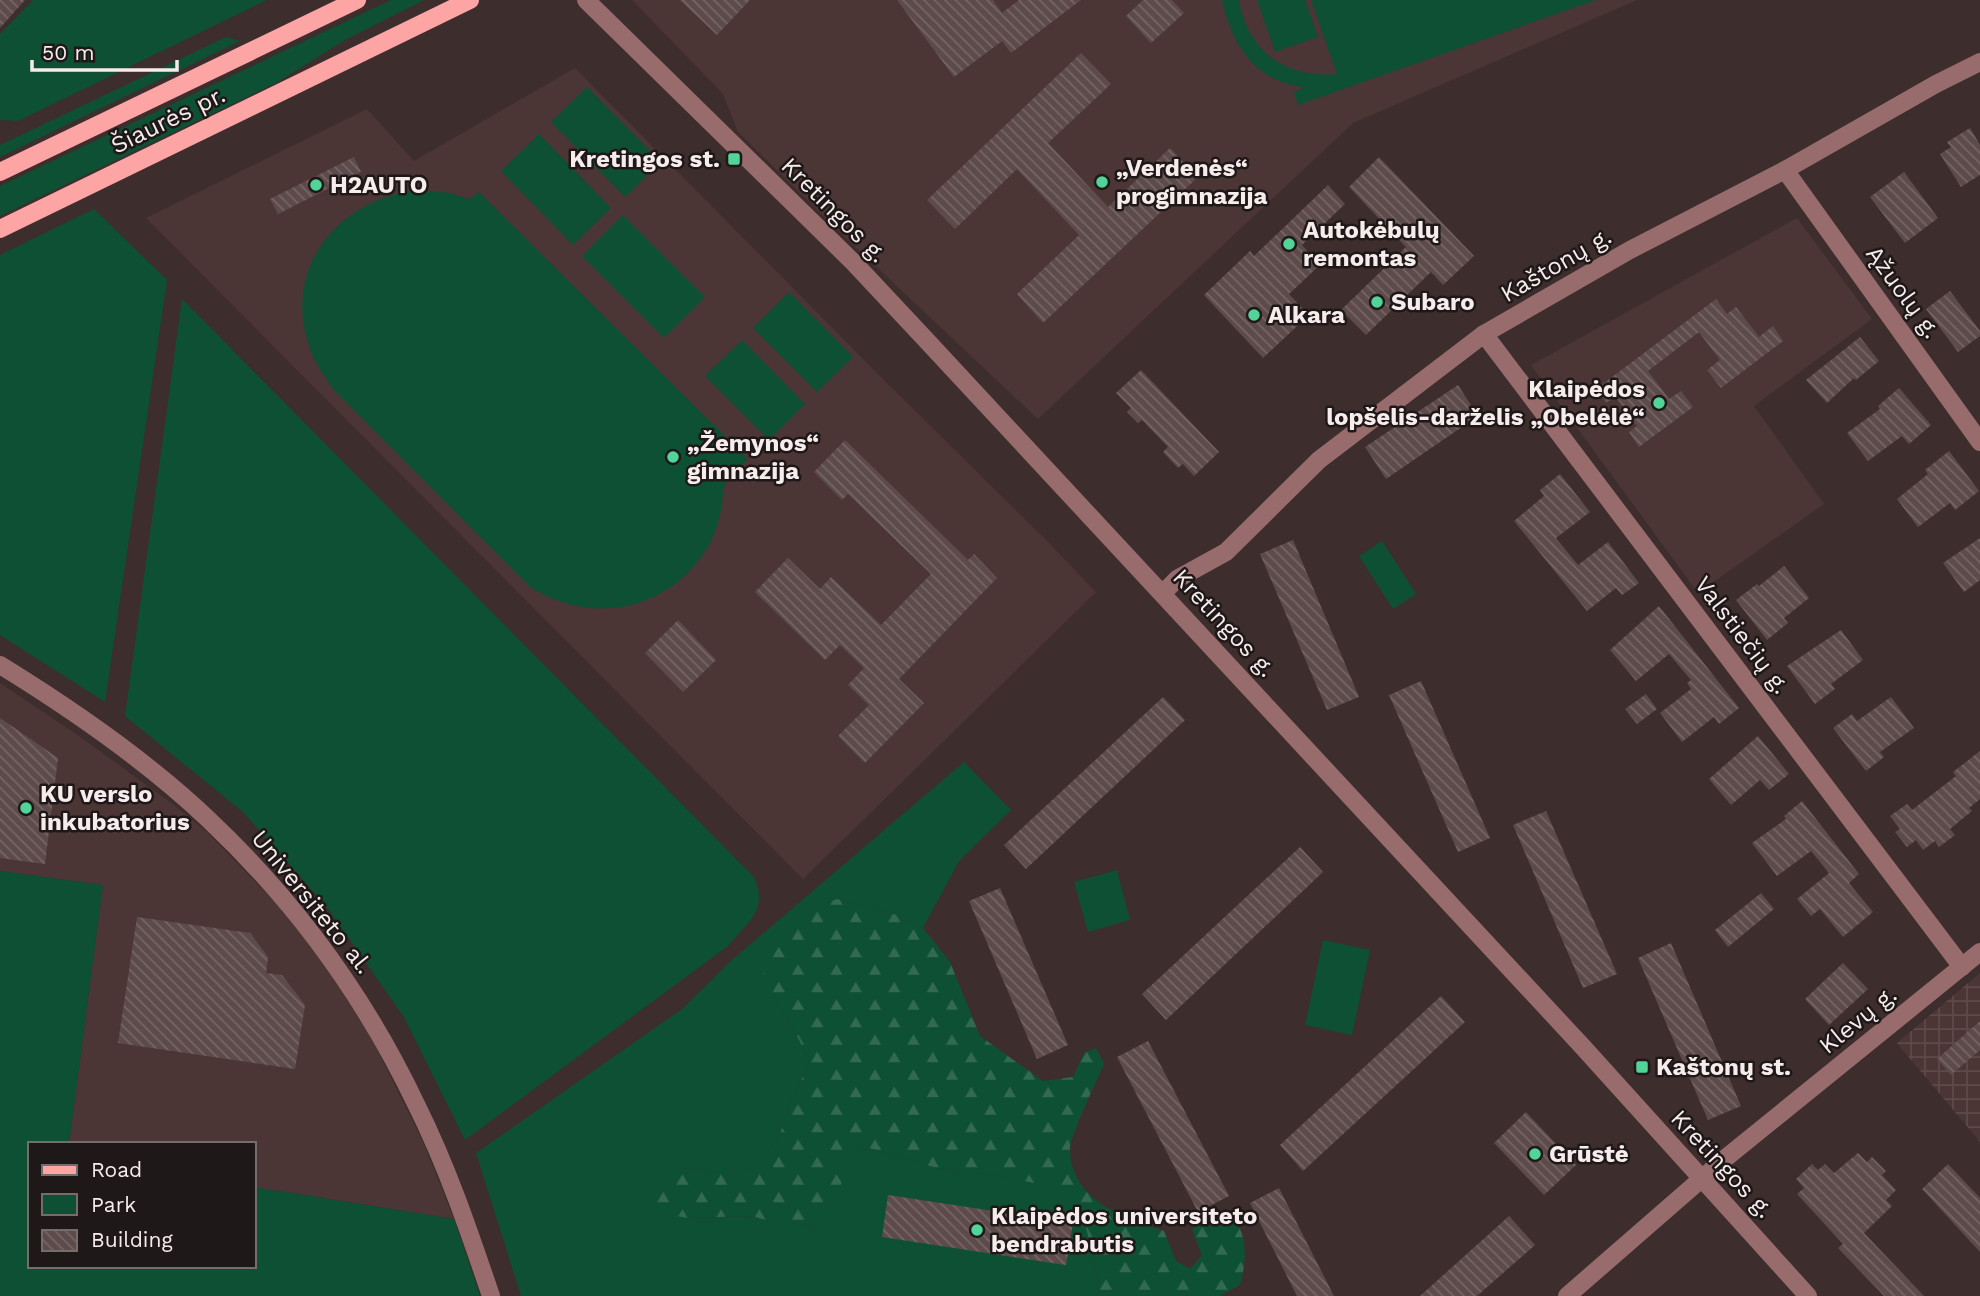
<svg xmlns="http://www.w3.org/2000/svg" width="1980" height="1296" viewBox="0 0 1980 1296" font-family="'Work Sans',sans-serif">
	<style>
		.built { fill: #4c3535 }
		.industrial { fill: url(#industrial-grid) }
		.green { fill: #0e5034 }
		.forest { fill: url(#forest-firs) }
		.building { fill: url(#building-back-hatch) }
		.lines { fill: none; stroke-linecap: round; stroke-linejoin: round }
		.minor { stroke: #986c6c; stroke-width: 18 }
		.major { stroke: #fda4a5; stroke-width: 18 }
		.poi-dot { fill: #52d397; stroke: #1f1818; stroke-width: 2.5 }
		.labels { text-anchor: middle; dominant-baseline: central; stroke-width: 5; stroke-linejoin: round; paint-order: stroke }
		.street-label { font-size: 24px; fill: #f7ecec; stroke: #1f1818 }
		.poi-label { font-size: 24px; font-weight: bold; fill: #f7ecec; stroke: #1f1818; text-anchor: start }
	</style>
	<defs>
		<pattern id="industrial-grid" width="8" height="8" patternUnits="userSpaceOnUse" patternTransform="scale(1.75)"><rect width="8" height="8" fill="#4c3535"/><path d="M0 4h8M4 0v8" fill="none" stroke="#5e4949"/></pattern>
		<pattern id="forest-firs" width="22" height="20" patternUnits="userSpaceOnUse" patternTransform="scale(1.75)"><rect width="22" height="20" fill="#0e5034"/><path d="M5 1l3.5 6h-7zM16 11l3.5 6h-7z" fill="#326952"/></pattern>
		<pattern id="building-back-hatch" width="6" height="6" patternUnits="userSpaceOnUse" patternTransform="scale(1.75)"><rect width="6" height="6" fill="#5d4b4b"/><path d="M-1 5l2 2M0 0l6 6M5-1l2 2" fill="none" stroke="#756565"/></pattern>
	</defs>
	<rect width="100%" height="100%" fill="#3d2d2d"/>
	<!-- built -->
	<g class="built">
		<polygon points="632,0 1637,0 1353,123 1038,419 849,241 738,132 723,94"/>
		<polygon points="575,68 877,373 1048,542 1096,592 803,879 146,218 367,109 414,161"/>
		<polygon points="1797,218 1872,319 1754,406 1824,504 1698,593 1531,365"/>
		<polygon points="0,683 79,736 174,805 207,832 275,902 330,971 368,1031 424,1144 454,1219 254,1187 254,1144 69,1144 103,885 0,871"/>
	</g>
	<!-- industrial -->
	<polygon class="industrial" points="1980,973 1980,1142 1897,1043"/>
	<!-- green -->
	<g class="green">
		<polygon points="33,0 267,0 18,121 0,120 0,34"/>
		<polygon points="391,0 424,0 345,40 276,83 0,216 0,186"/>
		<path d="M1222,0h17c8,51 47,79 98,74l-26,-74h285l-298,105 -4,-13 10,-4c-9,-3 -19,-4 -27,-8 -33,-15 -48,-47 -55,-80z"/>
		<polygon points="1257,0 1305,0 1318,37 1275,52"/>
		<polygon points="226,37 240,41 0,157 0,145"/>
		<polygon points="587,87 661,162 625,197 551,122"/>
		<polygon points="539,134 611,208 573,245 501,171"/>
		<path d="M420,190l30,3 19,6 10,-7 269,267c-7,8 -17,15 -22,24 -4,5 -3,14 -4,21 -2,14 -6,28 -13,41 -39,66 -114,81 -178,43l-197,-198c-10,-15 -21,-29 -26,-47 -25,-79 34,-146 112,-153z"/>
		<polygon points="94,209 167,280 105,702 0,635 0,255"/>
		<polygon points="623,215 705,297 664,338 582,256"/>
		<polygon points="789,292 853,357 817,392 753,328"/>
		<path d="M182,299l571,577c17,33 -5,46 -25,70l-263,194 -61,-123 -78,-111 -83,-94 -118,-96z"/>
		<polygon points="742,340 805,404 769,440 705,376"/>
		<polygon points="1382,541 1416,594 1393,609 1359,556"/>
		<polygon points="964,762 1011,810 959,861 923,928 897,915 837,899 812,909 782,934 774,999 793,1028 810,1062 791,1101 779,1137 763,1159 741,1173 679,1168 688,1218 752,1216 773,1222 793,1222 816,1227 843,1174 852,1151 869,1148 937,1168 996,1175 1058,1187 1084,1218 1101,1296 521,1296 476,1153 682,1009 733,959"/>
		<polygon points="1117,870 1130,920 1088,932 1074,882"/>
		<polygon points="0,871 103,885 69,1144 30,1144 30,1266 254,1266 254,1187 454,1219 480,1296 0,1296"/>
		<polygon points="1323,940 1370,950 1352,1035 1305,1025"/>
	</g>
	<!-- forest -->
	<path class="forest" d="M837,899l60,16 26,13 27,34 30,74 63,45 30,-4 11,-24 12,-5 8,16c-7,16 -34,72 -34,85 1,53 54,68 94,82l12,30 14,8 12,-14 -10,-25 18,-18 12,-1c6,5 14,10 17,16 9,17 6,40 1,58l-20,11h-119l-17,-78 -26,-30 -62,-13 -59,-7 -68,-20 -17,3 -22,68 -14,8 -23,-5h-20l-21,-6 -64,2 -38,-7 -7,-16 5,-9 31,-18 62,5 22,-14 16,-22 12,-36 19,-39 -17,-34 -19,-29 -14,-37 22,-28 30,-26z"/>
	<!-- building -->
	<g class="building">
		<polygon points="0,0 25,0 0,28"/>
		<polygon points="680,0 750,0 717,35"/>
		<polygon points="897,0 993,0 1002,13 1019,0 1081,0 1011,53 1002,41 954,77"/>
		<polygon points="1143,0 1172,0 1184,13 1151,43 1126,16"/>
		<polygon points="1081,53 1111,84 1048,143 1108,207 1170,148 1198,177 1043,323 1017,294 1079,235 1017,169 955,229 927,200"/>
		<polygon points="1970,128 1980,145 1980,175 1961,187 1940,154 1951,147 1947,142"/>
		<polygon points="354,157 361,172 278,214 270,199"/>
		<polygon points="1379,157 1474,256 1443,285 1431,272 1366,335 1341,310 1406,247 1349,187"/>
		<polygon points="1904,172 1938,218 1905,243 1870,197"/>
		<polygon points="1328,185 1345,204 1302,245 1320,265 1289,294 1309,315 1263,358 1204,295 1250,251 1254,256"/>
		<polygon points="1950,291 1980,331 1980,336 1958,352 1926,309"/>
		<polygon points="1716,299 1727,314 1736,307 1759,337 1773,326 1783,341 1721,388 1707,370 1720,360 1699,332 1648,371 1669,399 1681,391 1693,407 1639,447 1629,432 1637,426 1615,396 1606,403 1596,389"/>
		<polygon points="1860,337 1879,361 1856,380 1854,378 1827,403 1806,380"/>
		<polygon points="1141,370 1219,452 1194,476 1183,464 1178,468 1163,452 1168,447 1142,420 1138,423 1127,412 1131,408 1116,393"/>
		<polygon points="1458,385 1478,416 1386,479 1365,447"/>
		<polygon points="1899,388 1931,425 1909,444 1902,436 1868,461 1847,433 1880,409 1878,406"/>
		<polygon points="845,440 968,560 974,554 997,578 899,679 924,703 865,763 838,736 869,705 848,685 864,668 840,645 825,660 755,592 788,558 820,589 831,577 881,625 931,574 848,494 842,500 814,472"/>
		<polygon points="1949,451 1979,491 1955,510 1950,503 1918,527 1897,499 1928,474 1925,470"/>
		<polygon points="1560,474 1590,512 1556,538 1578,565 1608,542 1639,583 1622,595 1616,588 1587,611 1514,521 1544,496 1540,490"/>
		<polygon points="1980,538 1980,580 1964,592 1943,563"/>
		<polygon points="1293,540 1359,697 1327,710 1260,554"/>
		<polygon points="1784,566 1809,598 1784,618 1788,623 1767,640 1736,600 1757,584 1759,586"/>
		<polygon points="1659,606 1739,708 1719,724 1714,717 1682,742 1660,713 1691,689 1687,683 1691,680 1669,654 1636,681 1610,650"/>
		<polygon points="678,620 716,660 683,692 645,653"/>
		<polygon points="1841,630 1863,660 1831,684 1835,689 1815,704 1787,666"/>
		<polygon points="1421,681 1490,838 1458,852 1389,695"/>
		<polygon points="1646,694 1657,709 1637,724 1625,709"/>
		<polygon points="1163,697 1185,720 1026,869 1004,845"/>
		<polygon points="1891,697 1914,728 1880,752 1884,757 1866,771 1833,728 1852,714 1857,721"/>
		<polygon points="0,718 58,758 45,864 0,858"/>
		<polygon points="1758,736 1789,774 1769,790 1760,780 1731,805 1709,779"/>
		<polygon points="1980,751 1980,799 1969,808 1972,811 1950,829 1955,835 1939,847 1935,841 1923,850 1916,840 1907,847 1895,832 1900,829 1890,816 1907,804 1912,810 1956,776 1953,772"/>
		<polygon points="1802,801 1859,874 1849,883 1873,912 1843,937 1820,909 1811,916 1797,899 1829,873 1811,851 1777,876 1752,843 1786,819 1784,816"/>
		<polygon points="1546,811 1617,974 1583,988 1513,825"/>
		<polygon points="1300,847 1323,872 1166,1020 1142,994"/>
		<polygon points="1000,888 1068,1045 1037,1059 969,901"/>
		<polygon points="1761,893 1774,909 1728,947 1715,930"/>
		<polygon points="137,917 250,933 268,957 266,973 282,975 305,1005 295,1069 118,1043"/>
		<polygon points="1671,943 1741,1106 1708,1120 1638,958"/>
		<polygon points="1843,963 1868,989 1829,1025 1805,999"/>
		<polygon points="1441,996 1465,1022 1303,1171 1280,1145"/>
		<polygon points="1980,1021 1980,1050 1951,1075 1937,1059"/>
		<polygon points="1148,1041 1229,1196 1198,1212 1117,1057"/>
		<polygon points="1526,1112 1576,1165 1544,1195 1494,1143"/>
		<polygon points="1858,1153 1867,1162 1872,1157 1886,1171 1882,1175 1896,1190 1886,1200 1892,1206 1864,1233 1924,1296 1884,1296 1838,1248 1843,1244 1797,1194 1804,1188 1796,1179 1812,1164 1818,1170 1825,1164 1834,1173"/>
		<polygon points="1948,1164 1980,1198 1980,1252 1922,1189"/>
		<polygon points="1279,1188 1334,1296 1297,1296 1250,1203"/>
		<polygon points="888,1195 1073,1223 1066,1265 882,1237"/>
		<polygon points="1509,1216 1535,1245 1477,1296 1420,1296"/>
	</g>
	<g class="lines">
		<!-- minor -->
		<g class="minor">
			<polyline points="586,0 854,263 928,342 1582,1046 1808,1296"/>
			<polyline points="1785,170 1980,442"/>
			<polyline points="1484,334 1962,967"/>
			<polyline points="1163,593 1177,579 1226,552 1319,460 1484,334 1630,250 1785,170 1936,84 1980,62"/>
			<path d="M0,665c73,45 146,95 208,154 86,81 157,178 208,285 31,62 53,127 75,192"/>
			<polyline points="1567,1296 1722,1161 1980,952"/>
		</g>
		<!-- major -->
		<g class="major">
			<polyline points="0,172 357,0"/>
			<polyline points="0,229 470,0"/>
		</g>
	</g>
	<!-- markers -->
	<g class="poi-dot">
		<rect x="727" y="152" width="14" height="14" rx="3.5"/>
		<circle cx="1102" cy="182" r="7"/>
		<circle cx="316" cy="185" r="7"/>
		<circle cx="1289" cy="244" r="7"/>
		<circle cx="1377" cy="302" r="7"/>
		<circle cx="1254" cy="315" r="7"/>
		<circle cx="1659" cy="403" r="7"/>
		<circle cx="673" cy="457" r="7"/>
		<circle cx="26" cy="808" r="7"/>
		<rect x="1635" y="1060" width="14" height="14" rx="3.5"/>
		<circle cx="1535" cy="1154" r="7"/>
		<circle cx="977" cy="1230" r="7"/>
	</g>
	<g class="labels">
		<!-- street labels -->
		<g class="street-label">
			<text transform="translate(168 120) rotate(-26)">Šiaurės pr.</text>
			<text transform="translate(834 210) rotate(45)">Kretingos g.</text>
			<text transform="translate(1556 265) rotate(-30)">Kaštonų g.</text>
			<text transform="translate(1903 292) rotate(54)">Ąžuolų g.</text>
			<text transform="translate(1224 623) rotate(47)">Kretingos g.</text>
			<text transform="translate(1742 635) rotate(53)">Valstiečių g.</text>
			<text transform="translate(312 902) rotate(51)">Universiteto al.</text>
			<text transform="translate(1858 1020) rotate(-39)">Klevų g.</text>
			<text transform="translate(1722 1164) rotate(47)">Kretingos g.</text>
		</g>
		<!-- poi labels -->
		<g class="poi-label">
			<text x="720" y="159" text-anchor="end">Kretingos st.</text>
			<text x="1116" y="168">„Verdenės“<tspan x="1116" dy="28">progimnazija</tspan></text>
			<text x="330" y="185">H2AUTO</text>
			<text x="1303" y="230">Autokėbulų<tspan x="1303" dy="28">remontas</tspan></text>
			<text x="1391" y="302">Subaro</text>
			<text x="1268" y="315">Alkara</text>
			<text x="1645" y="389" text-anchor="end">Klaipėdos<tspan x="1645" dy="28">lopšelis-darželis „Obelėlė“</tspan></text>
			<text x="687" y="443">„Žemynos“<tspan x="687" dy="28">gimnazija</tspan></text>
			<text x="40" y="794">KU verslo<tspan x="40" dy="28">inkubatorius</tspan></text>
			<text x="1656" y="1067">Kaštonų st.</text>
			<text x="1549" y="1154">Grūstė</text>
			<text x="991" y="1216">Klaipėdos universiteto<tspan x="991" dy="28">bendrabutis</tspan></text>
		</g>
	</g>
	<!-- legend -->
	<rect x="28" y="1142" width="228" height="126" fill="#1f1818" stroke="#756d6d" stroke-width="2"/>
	<rect x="42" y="1165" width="35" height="10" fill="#fda4a5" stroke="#756d6d" stroke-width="2"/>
	<text x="91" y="1177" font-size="21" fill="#f7ecec">Road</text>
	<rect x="42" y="1194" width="35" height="21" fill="#0e5034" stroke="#756d6d" stroke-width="2"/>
	<text x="91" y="1212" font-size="21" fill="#f7ecec">Park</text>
	<rect x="42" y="1230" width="35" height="21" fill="url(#building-back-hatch)" stroke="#756d6d" stroke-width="2"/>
	<text x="91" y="1247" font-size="21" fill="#f7ecec">Building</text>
	<!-- scale -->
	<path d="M32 60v10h145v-10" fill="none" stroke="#f7ecec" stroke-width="3.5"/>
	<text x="42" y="60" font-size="21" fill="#f7ecec" stroke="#1f1818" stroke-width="5" paint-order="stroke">50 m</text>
</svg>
